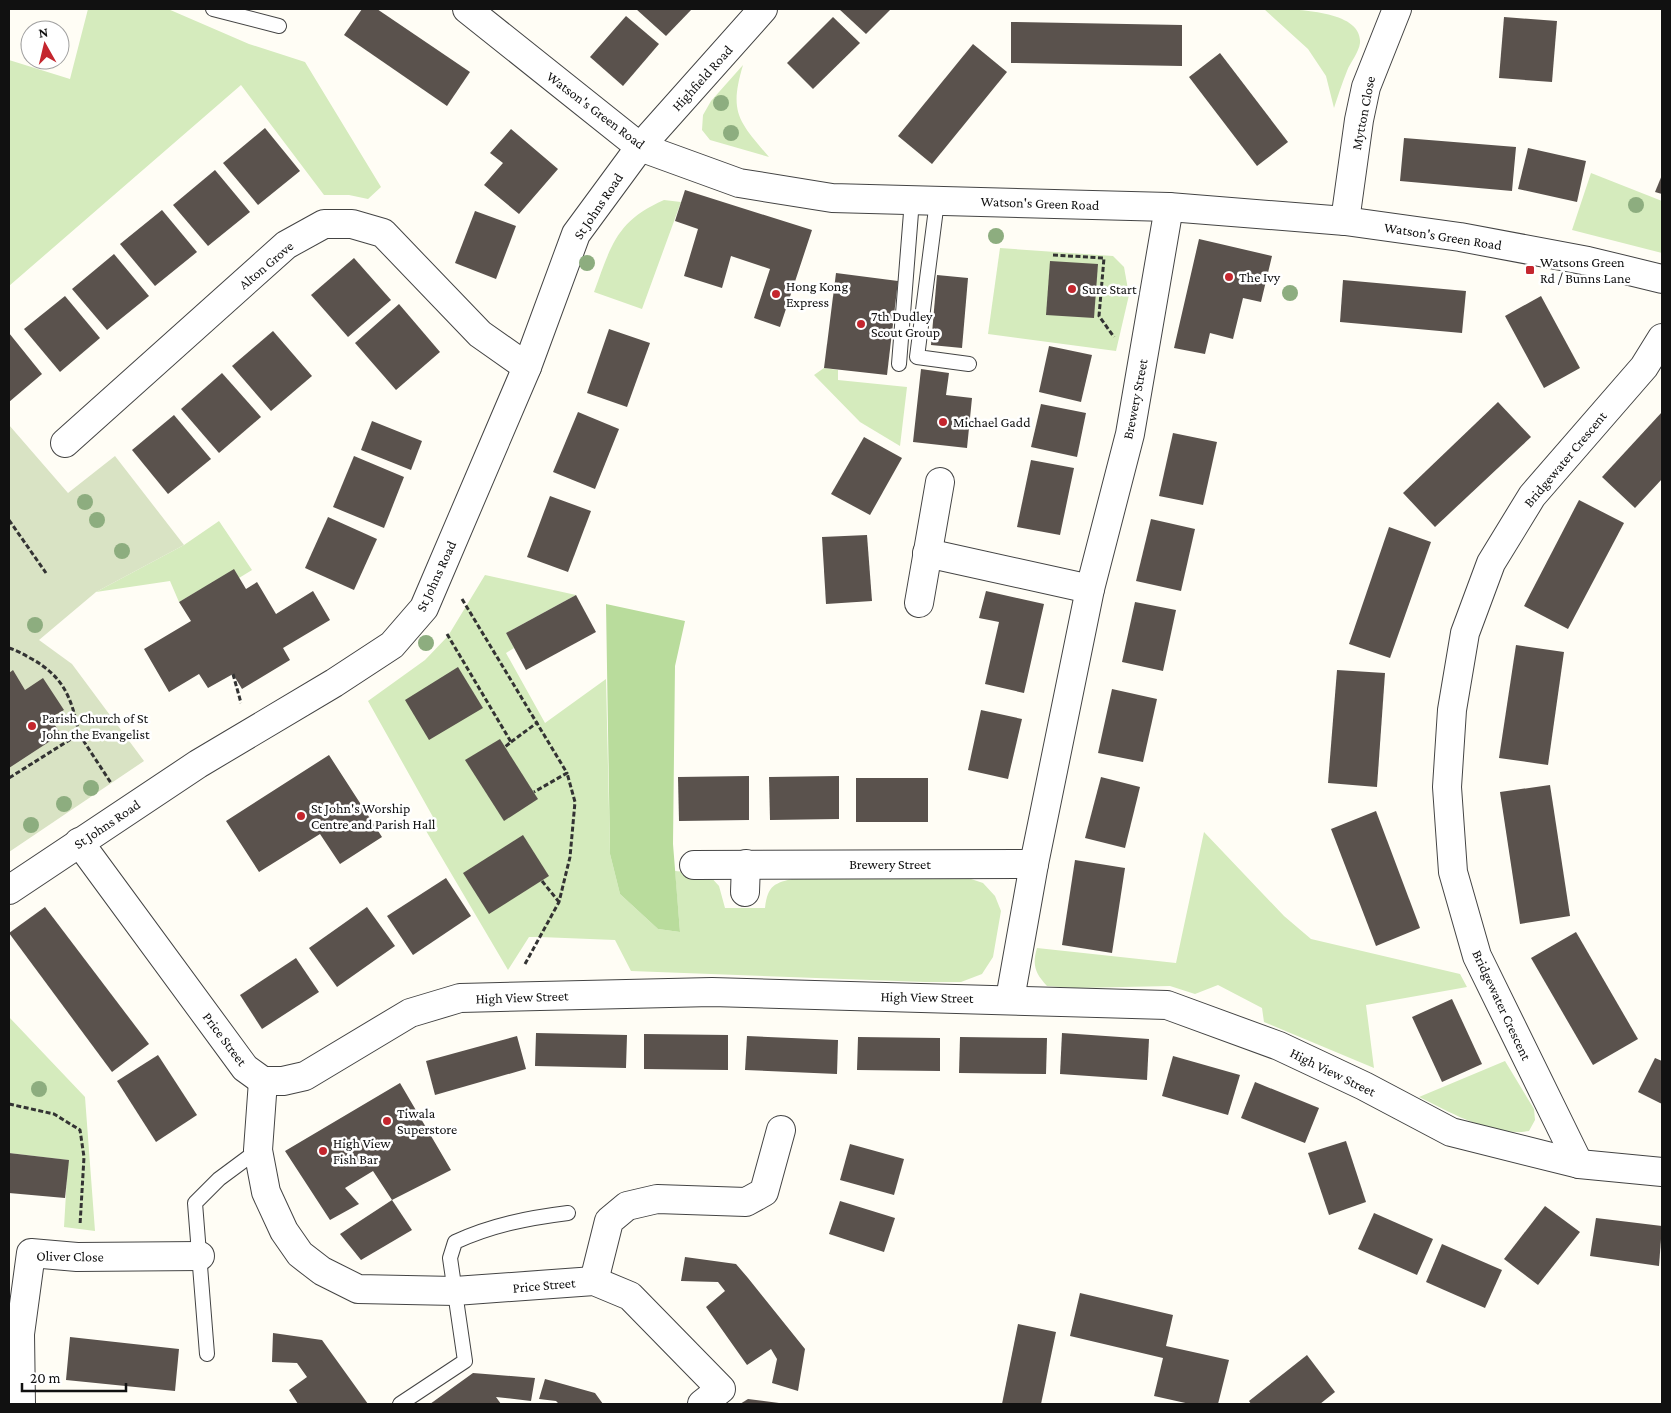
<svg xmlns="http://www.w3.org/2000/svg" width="1671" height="1413" viewBox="0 0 1671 1413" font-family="'Crimson Pro',serif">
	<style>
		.green { fill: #d5ebbd }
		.forest { fill: #b9dc9c }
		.cemetery { fill: #d9e3c4 }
		.building { fill: #5a524d }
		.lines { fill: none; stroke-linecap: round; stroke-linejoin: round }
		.service-casing { stroke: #444; stroke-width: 16 }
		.minor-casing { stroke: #444; stroke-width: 30 }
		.tertiary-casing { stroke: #444; stroke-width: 30 }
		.path { stroke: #333; stroke-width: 3; stroke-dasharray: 5 2.5; stroke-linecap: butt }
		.service { stroke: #fff; stroke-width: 14 }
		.minor { stroke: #fff; stroke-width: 28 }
		.tertiary { stroke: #fff; stroke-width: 28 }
		.tree { fill: #8dad7f }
		.poi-dot { fill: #c4262e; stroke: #fff; stroke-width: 2 }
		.labels { text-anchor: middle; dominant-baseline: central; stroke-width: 5; stroke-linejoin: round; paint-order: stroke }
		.street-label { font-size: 14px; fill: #111; stroke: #fff }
		.poi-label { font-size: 14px; fill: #111; stroke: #fff; text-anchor: start }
	</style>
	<rect width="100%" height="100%" fill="#fffdf5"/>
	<!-- green -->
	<g class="green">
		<polygon points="88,9 168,9 249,44 305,62 381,187 368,199 349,195 324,195 241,85 9,286 9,60 70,79"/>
		<path d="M1264,9c22,0 99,-1 96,34 -1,9 -10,20 -13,28 -5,12 -9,25 -13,37l-8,-32 -18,-27z"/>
		<path d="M743,65c-14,47 -5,56 26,92l-59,-17 -8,-10 1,-15 8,-14z"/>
		<polygon points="1591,173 1662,201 1662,253 1572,230"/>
		<path d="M664,200l17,2 -39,107 -48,-17c17,-46 22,-71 70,-92z"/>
		<polygon points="1000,248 1113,256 1124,267 1129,295 1116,351 988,334"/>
		<polygon points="824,368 838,370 838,380 907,387 900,446 860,422 814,375"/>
		<polygon points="219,521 252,570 239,578 234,570 179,602 170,581 96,592 184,545"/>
		<path d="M485,575l91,20 -70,38 8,15 -8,5 39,70 61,-44 4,175 10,40 38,35 22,3 -5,-61 33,3 11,12 6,22h40c3,-23 9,-25 31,-30l175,1 12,4 12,13 6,15 -8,46 -11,17 -21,8h-36l-294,-11 -16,-31 -75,-3h-11l-21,33 -86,-146 11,-7 -65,-116 57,-41 23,-24z"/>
		<path d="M1204,832l80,84 27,23 149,35 7,13 -101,18 8,63 -110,-46 -2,-14 -44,-23 -23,9 -25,-8 -96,2 -27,-2c-12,-13 -15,-21 -10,-38l139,15z"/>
		<polygon points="9,1017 85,1097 95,1231 64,1227 68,1160 9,1153"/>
		<path d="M1505,1061l29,48 1,11 -6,11c-37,6 -77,-18 -110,-34z"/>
	</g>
	<!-- forest -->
	<polygon class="forest" points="606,604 685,621 675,666 673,844 680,932 658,929 620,894 610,854"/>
	<!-- cemetery -->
	<polygon class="cemetery" points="9,425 68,493 115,456 184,545 96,592 39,640 72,664 144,761 9,852"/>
	<!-- building -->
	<g class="building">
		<polygon points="362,9 377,9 470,72 447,106 344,35"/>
		<polygon points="636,9 692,9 666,36"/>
		<polygon points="839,9 891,9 866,34"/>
		<polygon points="626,16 659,44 623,86 590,57"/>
		<polygon points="833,17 860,43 813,89 787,63"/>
		<polygon points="1504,17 1557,21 1552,82 1499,78"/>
		<polygon points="1011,22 1182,25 1182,66 1011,63"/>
		<polygon points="973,44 1007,72 932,164 898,136"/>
		<polygon points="1220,53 1288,142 1257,166 1189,77"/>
		<polygon points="265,128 300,171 258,205 223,163"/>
		<polygon points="511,129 558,169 519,214 484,185 503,163 490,153"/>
		<polygon points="1404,138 1516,147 1512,191 1400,181"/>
		<polygon points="1528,148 1586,161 1577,202 1518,189"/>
		<polygon points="215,170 250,212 208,246 173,205"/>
		<polygon points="1662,175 1662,194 1655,192"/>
		<polygon points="685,190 812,230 780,327 754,318 770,269 731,256 722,288 684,276 698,229 675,221"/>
		<polygon points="162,210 197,252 155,286 120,244"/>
		<polygon points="475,211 516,226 496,279 455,263"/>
		<polygon points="1199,239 1272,256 1261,302 1243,298 1233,339 1210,333 1205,354 1174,348"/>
		<polygon points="114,254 149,296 107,330 72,289"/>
		<polygon points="354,258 391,300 348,337 311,295"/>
		<polygon points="1050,261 1098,264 1094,318 1046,315"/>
		<polygon points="836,273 898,281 887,375 824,368"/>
		<polygon points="937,275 968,278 962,348 931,345"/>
		<polygon points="1343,280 1466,291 1462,333 1340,322"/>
		<polygon points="65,296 100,338 60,372 24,329"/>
		<polygon points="1541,296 1580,368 1544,388 1505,316"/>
		<polygon points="399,304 440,352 396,390 355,343"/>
		<polygon points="609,329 650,343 627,407 587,393"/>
		<polygon points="273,331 312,376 271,411 232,366"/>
		<polygon points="9,333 42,374 9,402"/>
		<polygon points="1049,346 1092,355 1081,402 1039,392"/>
		<polygon points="921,369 949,373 946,395 972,398 967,448 913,442"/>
		<polygon points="222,373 261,417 219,453 181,409"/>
		<polygon points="1498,402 1531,437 1435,527 1403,493"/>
		<polygon points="1041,404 1086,413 1077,457 1031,447"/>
		<polygon points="578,412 619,429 595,489 553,472"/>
		<polygon points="1662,412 1662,479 1635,508 1602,477"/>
		<polygon points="174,415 211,459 168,494 132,450"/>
		<polygon points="372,421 422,441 411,470 361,450"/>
		<polygon points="1173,433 1217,442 1203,505 1159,496"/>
		<polygon points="864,437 902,458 870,515 831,494"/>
		<polygon points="354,456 404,477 384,528 333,507"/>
		<polygon points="1031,460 1074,468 1060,535 1017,527"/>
		<polygon points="550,496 591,511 568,572 527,557"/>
		<polygon points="1579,500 1624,523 1568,629 1524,606"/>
		<polygon points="328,517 377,539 354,590 305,568"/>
		<polygon points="1151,519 1195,529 1181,591 1136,581"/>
		<polygon points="1389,527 1431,542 1390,658 1349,644"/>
		<polygon points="867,535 872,601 826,604 822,537"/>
		<polygon points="234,569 246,589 257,582 276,614 313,591 330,620 283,648 290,660 242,689 233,674 208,688 199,674 169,692 144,649 191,621 179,602"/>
		<polygon points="986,591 1044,604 1024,693 985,684 999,622 979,618"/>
		<polygon points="576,595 596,632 526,670 506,633"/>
		<polygon points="1135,602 1176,610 1163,671 1122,662"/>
		<polygon points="1516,645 1564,652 1548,765 1499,758"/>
		<polygon points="458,667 483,708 429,740 405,700"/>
		<polygon points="13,670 25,690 43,678 64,710 50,718 61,734 9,768 9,673"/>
		<polygon points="1337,670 1385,673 1377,787 1328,783"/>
		<polygon points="1112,689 1157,699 1143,762 1098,753"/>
		<polygon points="981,710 1022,719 1008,779 968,770"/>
		<polygon points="500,739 538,799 504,821 465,760"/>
		<polygon points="329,755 382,837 340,864 320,834 259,872 226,821"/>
		<polygon points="749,776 749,820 679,821 678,777"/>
		<polygon points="839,776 839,819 770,820 769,777"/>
		<polygon points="1101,777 1140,787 1125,848 1085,838"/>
		<rect x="856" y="778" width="72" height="44"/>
		<polygon points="1550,785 1570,916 1520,924 1500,792"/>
		<polygon points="1376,811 1420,928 1376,946 1331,829"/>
		<polygon points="523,835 549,876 489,914 463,873"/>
		<polygon points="1075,860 1125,868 1112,953 1062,945"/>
		<polygon points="446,878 471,916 413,955 387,916"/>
		<polygon points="45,907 149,1044 112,1072 9,933"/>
		<polygon points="367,907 395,946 337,987 309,948"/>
		<polygon points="1576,932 1638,1039 1593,1065 1531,958"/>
		<polygon points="296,958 319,992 262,1029 240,995"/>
		<polygon points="1452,999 1482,1064 1442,1082 1412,1017"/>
		<polygon points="536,1033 627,1035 626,1068 535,1066"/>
		<polygon points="1062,1033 1149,1039 1147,1080 1060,1074"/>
		<polygon points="644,1034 728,1035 728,1070 644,1069"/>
		<polygon points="517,1036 526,1069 435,1095 426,1061"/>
		<polygon points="747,1036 838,1040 837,1074 745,1070"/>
		<polygon points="858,1037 940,1038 940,1071 857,1070"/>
		<polygon points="960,1037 1047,1038 1046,1074 959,1073"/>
		<polygon points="158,1055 197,1115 156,1142 117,1081"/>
		<polygon points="1173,1056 1240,1075 1228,1115 1162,1096"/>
		<polygon points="1655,1058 1662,1061 1662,1104 1638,1092"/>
		<polygon points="1255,1082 1319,1108 1305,1143 1241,1118"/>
		<polygon points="400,1083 451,1170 392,1200 373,1171 345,1188 359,1204 330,1220 285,1151"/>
		<polygon points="1346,1141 1366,1202 1329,1215 1308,1153"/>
		<polygon points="850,1144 904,1159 894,1195 840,1180"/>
		<polygon points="9,1153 69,1160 65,1198 9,1193"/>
		<polygon points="392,1200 412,1230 361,1260 340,1234"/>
		<polygon points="840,1201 895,1218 884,1252 829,1234"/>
		<polygon points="1545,1206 1580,1232 1538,1285 1504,1259"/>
		<polygon points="1374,1213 1433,1239 1417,1275 1358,1249"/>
		<polygon points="1596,1218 1662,1226 1659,1266 1590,1256"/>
		<polygon points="1442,1244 1502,1270 1485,1308 1426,1282"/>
		<polygon points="685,1257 736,1264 748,1278 805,1349 798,1391 772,1383 777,1359 771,1349 747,1365 706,1307 725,1291 718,1282 681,1281"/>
		<polygon points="1080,1293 1173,1315 1166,1346 1229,1360 1218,1404 1190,1404 1154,1396 1163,1358 1070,1336"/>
		<polygon points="1018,1324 1056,1332 1041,1404 1002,1404"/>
		<polygon points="273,1333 322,1340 368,1404 298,1404 289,1390 307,1377 297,1363 272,1362"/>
		<polygon points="70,1337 179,1349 175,1391 66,1380"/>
		<polygon points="1307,1355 1335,1392 1320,1404 1251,1404 1249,1401"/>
		<polygon points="473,1373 535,1378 531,1401 496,1397 501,1404 430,1404"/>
		<polygon points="545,1379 595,1393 603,1404 559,1404 556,1401 539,1399"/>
		<polygon points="748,1399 779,1403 779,1404 740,1404"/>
	</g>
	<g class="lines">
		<!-- service casing -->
		<g class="service-casing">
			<g id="service">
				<polyline points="213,9 279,26"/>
				<polyline points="937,201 917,357 969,364"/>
				<polyline points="899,364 912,200"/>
				<polyline points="207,1354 195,1203 219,1179 258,1150"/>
				<path d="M400,1404l65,-43 -15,-103 5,-16c37,-17 73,-24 113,-29"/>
			</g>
		</g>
		<!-- minor casing -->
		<g class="minor-casing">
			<g id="minor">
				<polyline points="1345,221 1359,120 1366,87 1397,9"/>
				<polyline points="65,443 286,245 324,224 352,224 383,233 480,334 527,367"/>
				<polyline points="927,553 1090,589"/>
				<polyline points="919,603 940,482"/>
				<polyline points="79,842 245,1068 263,1081"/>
				<polyline points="694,865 1034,864"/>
				<polyline points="9,890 198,764 334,683 392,645 424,608 527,367 576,234 640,147 763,9"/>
				<polyline points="745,892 746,864"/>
				<polyline points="1010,999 1034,864 1090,589 1130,434 1169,207"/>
				<polyline points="263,1081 283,1081 305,1076 410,1013 460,998 712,992 1167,1005 1279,1046 1364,1086 1451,1132 1579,1164 1662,1172"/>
				<polyline points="263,1081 258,1150 266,1192 284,1231 300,1254 322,1271 358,1289 455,1291 594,1281 630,1296 721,1389 702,1404"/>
				<polyline points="1579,1164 1477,956 1453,872 1447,787 1452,710 1465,633 1491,563 1532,496 1644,367 1662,338"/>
				<polyline points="594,1281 609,1221 627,1206 657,1199 746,1202 764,1192 781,1130"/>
				<polyline points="21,1404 20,1334 31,1253 77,1257 200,1256"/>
			</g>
		</g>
		<!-- tertiary casing -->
		<g class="tertiary-casing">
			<polyline id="tertiary" points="467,9 640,147 739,183 832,198 1169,207 1345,221 1460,237 1588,261 1662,279"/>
		</g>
		<!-- path -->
		<g class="path">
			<polyline points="1053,255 1104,258 1099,316 1114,337"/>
			<polyline points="9,520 46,573"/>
			<polyline points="462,599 567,773 534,792"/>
			<polyline points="447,634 511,742 505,747"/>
			<path d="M9,648c7,2 14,6 21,10 34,18 42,41 49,76l-70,44"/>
			<polyline points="233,674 241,703"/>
			<polyline points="79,734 111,783"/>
			<polyline points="511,742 538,722"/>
			<polyline points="542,881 559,902"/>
			<polyline points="525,964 559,902 570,857 575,802 567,773"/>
			<polyline points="9,1104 54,1114 80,1130 84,1157 80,1225"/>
		</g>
		<!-- service -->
		<use href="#service" class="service"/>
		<!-- minor -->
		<use href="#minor" class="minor"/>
		<!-- tertiary -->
		<use href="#tertiary" class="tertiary"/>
	</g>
	<!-- trees -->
	<g class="tree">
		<circle cx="721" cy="103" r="8"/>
		<circle cx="731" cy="133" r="8"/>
		<circle cx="1636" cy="205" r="8"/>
		<circle cx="996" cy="236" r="8"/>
		<circle cx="587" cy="263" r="8"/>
		<circle cx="1290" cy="293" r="8"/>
		<circle cx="85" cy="502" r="8"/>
		<circle cx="97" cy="520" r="8"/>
		<circle cx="122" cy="551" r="8"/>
		<circle cx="35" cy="625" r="8"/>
		<circle cx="426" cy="643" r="8"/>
		<circle cx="91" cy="788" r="8"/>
		<circle cx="64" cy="804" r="8"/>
		<circle cx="31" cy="825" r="8"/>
		<circle cx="39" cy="1089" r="8"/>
	</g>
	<!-- markers -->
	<g class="poi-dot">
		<rect x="1525" y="265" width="10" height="10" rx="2.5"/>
		<circle cx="1229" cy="277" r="5"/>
		<circle cx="1072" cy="289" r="5"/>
		<circle cx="776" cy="294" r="5"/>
		<circle cx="861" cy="324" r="5"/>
		<circle cx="943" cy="422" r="5"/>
		<circle cx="32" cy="726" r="5"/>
		<circle cx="301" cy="816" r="5"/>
		<circle cx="387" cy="1121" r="5"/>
		<circle cx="323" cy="1151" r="5"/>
	</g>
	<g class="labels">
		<!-- street labels -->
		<g class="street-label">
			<text transform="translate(702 78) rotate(-48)">Highfield Road</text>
			<text transform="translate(596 110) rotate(37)">Watson's Green Road</text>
			<text transform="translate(1363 113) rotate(-79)">Mytton Close</text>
			<text transform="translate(1040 203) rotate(2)">Watson's Green Road</text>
			<text transform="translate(598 206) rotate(-56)">St Johns Road</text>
			<text transform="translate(1443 236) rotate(9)">Watson's Green Road</text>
			<text transform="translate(266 265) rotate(-40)">Alton Grove</text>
			<text transform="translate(1135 399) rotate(-79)">Brewery Street</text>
			<text transform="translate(1565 459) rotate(-50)">Bridgewater Crescent</text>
			<text transform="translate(436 576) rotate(-65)">St Johns Road</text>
			<text transform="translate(107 824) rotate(-34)">St Johns Road</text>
			<text x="890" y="864">Brewery Street</text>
			<text transform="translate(522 997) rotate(-2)">High View Street</text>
			<text transform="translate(927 997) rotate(1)">High View Street</text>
			<text transform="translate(1502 1005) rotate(65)">Bridgewater Crescent</text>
			<text transform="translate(225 1039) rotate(53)">Price Street</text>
			<text transform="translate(1333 1072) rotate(26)">High View Street</text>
			<text transform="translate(70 1256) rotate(1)">Oliver Close</text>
			<text transform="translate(544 1285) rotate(-5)">Price Street</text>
		</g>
		<!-- poi labels -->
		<g class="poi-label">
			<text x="1540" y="262">Watsons Green<tspan x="1540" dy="16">Rd / Bunns Lane</tspan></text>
			<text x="1239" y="277">The Ivy</text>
			<text x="786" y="286">Hong Kong<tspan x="786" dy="16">Express</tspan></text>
			<text x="1082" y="289">Sure Start</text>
			<text x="871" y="316">7th Dudley<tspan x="871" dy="16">Scout Group</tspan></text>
			<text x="953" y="422">Michael Gadd</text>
			<text x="42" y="718">Parish Church of St<tspan x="42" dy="16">John the Evangelist</tspan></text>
			<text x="311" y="808">St John's Worship<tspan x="311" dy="16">Centre and Parish Hall</tspan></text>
			<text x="397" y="1113">Tiwala<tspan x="397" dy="16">Superstore</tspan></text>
			<text x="333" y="1143">High View<tspan x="333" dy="16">Fish Bar</tspan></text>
		</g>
	</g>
	<!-- border -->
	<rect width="1671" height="1413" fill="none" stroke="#111111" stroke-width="20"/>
	<!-- north arrow -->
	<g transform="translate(45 45) rotate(352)"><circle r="24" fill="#ffffff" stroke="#a0a0a0"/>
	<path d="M0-4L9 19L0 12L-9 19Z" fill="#c4262e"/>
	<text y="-8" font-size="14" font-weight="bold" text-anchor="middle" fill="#111111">N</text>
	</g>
	<!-- scale -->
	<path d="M22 1383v8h104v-8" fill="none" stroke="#111111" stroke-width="2.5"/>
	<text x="30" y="1383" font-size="15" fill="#111111" stroke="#ffffff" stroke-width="4" paint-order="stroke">20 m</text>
</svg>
